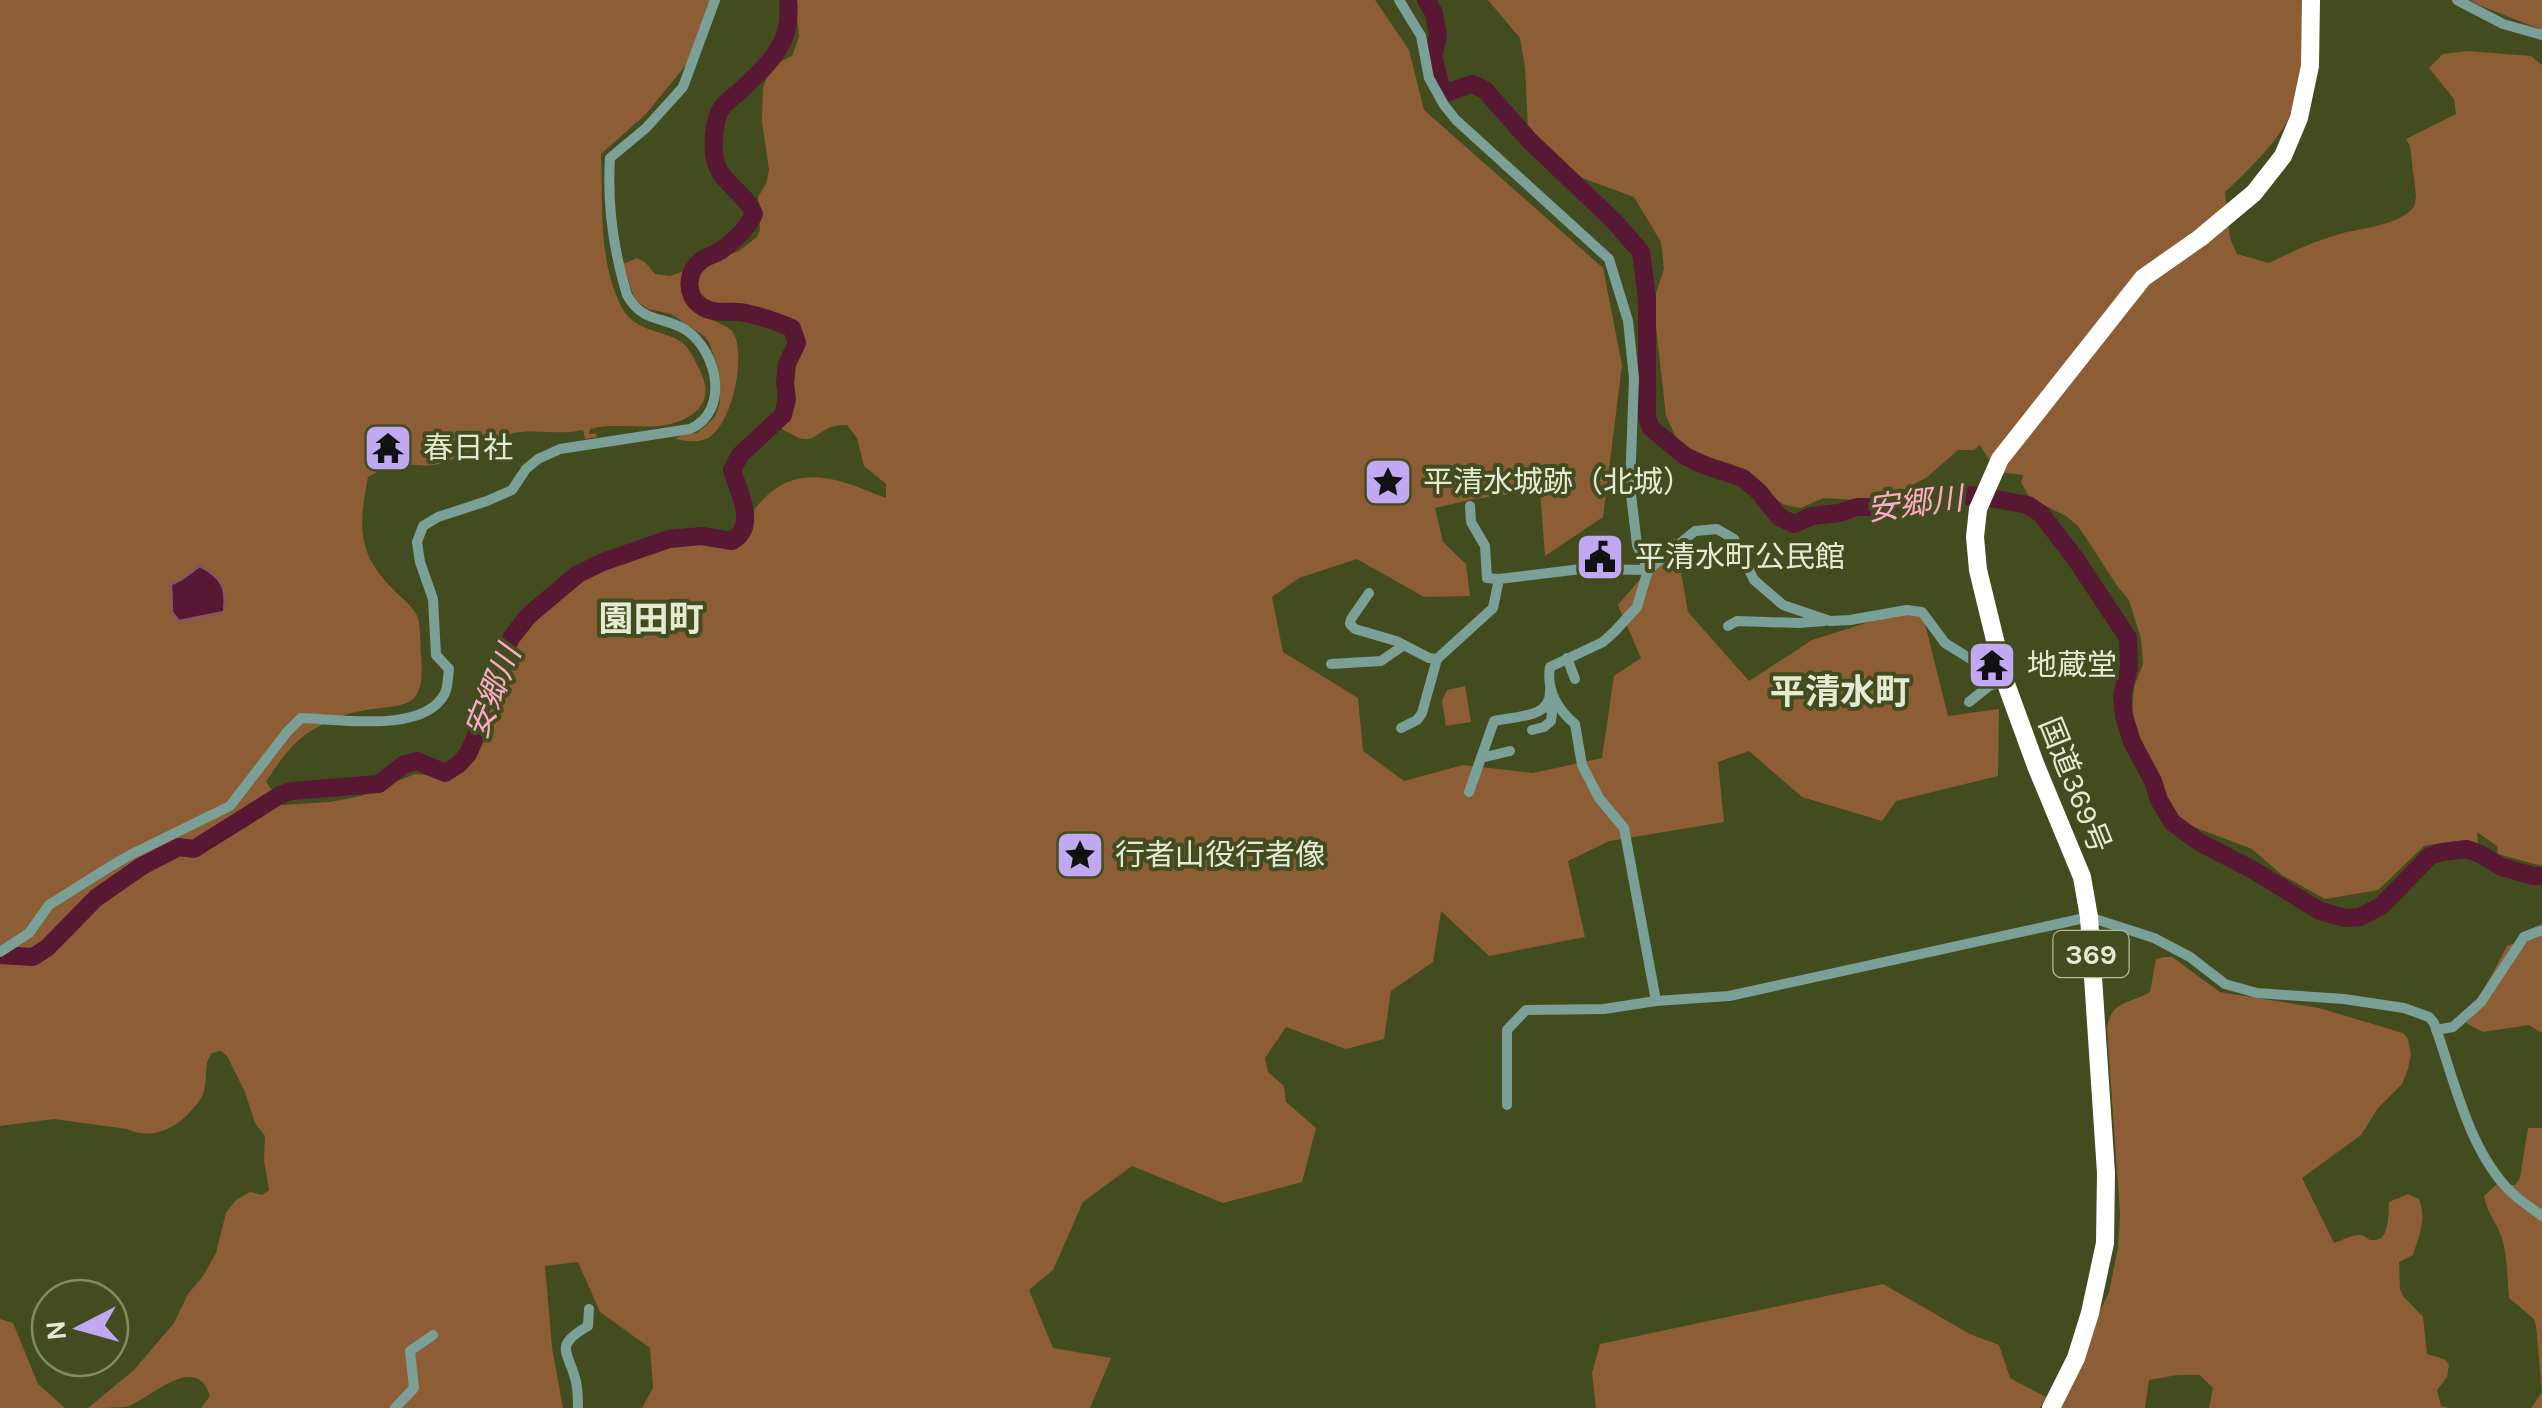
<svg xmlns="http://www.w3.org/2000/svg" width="2542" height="1408" viewBox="0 0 2542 1408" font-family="Karla,'Noto Sans JP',sans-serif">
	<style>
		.green { fill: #8d5d36 }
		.water { fill: #581732; stroke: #825762; stroke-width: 2.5 }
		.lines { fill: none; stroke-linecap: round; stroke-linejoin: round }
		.river { stroke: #581732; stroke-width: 18 }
		.street { stroke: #7aa097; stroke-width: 10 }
		.highway { stroke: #fff; stroke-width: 18 }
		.labels { text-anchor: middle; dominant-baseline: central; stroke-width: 8; stroke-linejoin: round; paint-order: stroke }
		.shield { fill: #434c1f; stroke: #b4bb9c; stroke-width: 2.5 }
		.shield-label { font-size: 28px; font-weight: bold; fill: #e5ebd2 }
		.poi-label { font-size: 30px; fill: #e5ebd2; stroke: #434c1f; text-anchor: start }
		.street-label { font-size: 30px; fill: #e5ebd2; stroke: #434c1f }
		.water-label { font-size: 32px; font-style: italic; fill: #fca9c4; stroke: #434c1f }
		.quarter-label { font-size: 35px; font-weight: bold; fill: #e5ebd2; stroke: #434c1f }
	</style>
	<rect width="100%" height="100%" fill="#434c1f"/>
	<!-- green -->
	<g class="green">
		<path d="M0,0h714l-24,60 -44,54 -45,40c2,50 -3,106 20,152 14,29 48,23 64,39 5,5 9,14 12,20 17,28 8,48 -23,58 -24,8 -58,-1 -84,6l-1,5 7,-1 1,4 -12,2 -2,-9c-21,5 -40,0 -62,2 -29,3 -51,23 -79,31 -19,6 -31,-1 -46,1 -9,1 -20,9 -28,13 -9,48 -12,75 25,112 7,8 22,19 25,29 3,11 2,26 3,38 5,57 -17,47 -60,55 -14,2 -30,9 -43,16 -23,11 -38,33 -52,55l17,23 47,-3 31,-6 54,-22 31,3 14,-5 11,-13 25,-77 24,-42 30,-35 34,-29 48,-20 34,-10 69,-7c28,-49 55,-75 114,-55 13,4 25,10 37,14v-14l-22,-18 -7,-28 -10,-13c-36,-1 -27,30 -66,3 4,-10 9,-21 11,-31 5,-23 3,-61 -16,-78l-66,-13 1,13c7,4 16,7 21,12 16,21 0,97 -26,108 -9,4 -21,2 -31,0l7,-4 15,-2 18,-16 5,-15 -1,-31 -10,-29 -5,-6 -33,-22 -23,-5 -13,-9 -12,-36 14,-6 8,4 10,12 15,2 69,-25 18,-14 3,-7 -2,-33 8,-13 3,-14 -7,-49 1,-33 8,-22 21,-10 7,-19 -4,-37h580l34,50 15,60 179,158 19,97 -19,152 -58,39 -5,-66 -66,9 -39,9 8,34 23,22 4,32 -46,1 -67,-38 -58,19 -27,19 11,55 75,46 5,53 41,30 59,-16 70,8 69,-15 12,-82 27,-18 -23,-53 57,-67 13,74 61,69 63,-41 95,-30 15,2 26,104 51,-7 -1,67 -102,25 -14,20 -80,-24 -53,-46 -31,11 6,60 -115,19 -41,20 17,76 -96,19 -48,-45 -8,51 -42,29 -7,48 -38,10 -60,-22 -21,31 3,14 16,14 2,16 30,26 -14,54 -79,21 -91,-37 -49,36 -30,68 -24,20 24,58 58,10 -21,50h-448l11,-20 -3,-40 -50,-36 -22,-50 -33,4 7,82 11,60h-362l9,-12c-14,-44 -58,1 -81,10 -11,2 -28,2 -41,2l46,-38 40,-47 14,-29 15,-18 13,-23 10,-40 10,-13 14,-8 12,3 7,-5 -5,-30 1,-24 -10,-13 -10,-31 -18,-36 -6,-5 -9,2c-9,11 -4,24 -8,38 -2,8 -8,14 -13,20 -17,19 -40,29 -64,18l-73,-10 -54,7z"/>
		<path d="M1488,0h817c0,38 -2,79 -15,115 -7,21 -47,61 -65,77l5,46 7,16 32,9c24,-12 48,-23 74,-30 21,-5 49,-7 67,-22 6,-5 5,-8 6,-15l-6,-50 -4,-7 50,-25 -2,-15 -25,-31 14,-14 24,-3 64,5 11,9v801l-44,-12 -1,-8 -20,-14 1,11 -4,4 -34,-4 -16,3 -46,44 -53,9 -43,-24 -30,-26 -71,-27 -5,-6 -36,-75 -8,-29 2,-25 9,-23 -2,-25 -12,-39 -11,-13 -40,-61 -12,-10 -36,-18 -9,-15 2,-8 -26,-3 -17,-27 -6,5h-16l-32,28 -37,19 -15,4 -51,-3 -22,10 -16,-3 -8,-5 -16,-18 -27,-17 -49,-16 -6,-5 -13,-28 -10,-90v-33l8,-24 -3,-27 -27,-45 -57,-21 -49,-46 -3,-63 -5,-29z"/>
		<polygon points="2470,0 2542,0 2542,30 2479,5"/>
		<polygon points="1465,686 1471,722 1446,726 1442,701 1447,690"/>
		<polygon points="2542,933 2542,1033 2529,1025 2483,1032 2466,1023 2507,946"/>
		<path d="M2164,957h8l48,35 99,16 84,25 5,6 3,15 -3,15 -6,15 -24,24 -17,27 -59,43 32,65c7,-2 17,-8 25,-8 11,1 5,6 17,5 14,-2 12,-27 13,-38l19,-8 11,5c8,20 0,36 -6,56l-14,7 1,27 3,7 20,21 4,37 17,5 5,6 -2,12 -10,13 4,16 9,2h-241l4,-20 -13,-13h-23l-28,5 -4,28h-91l55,-116 9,-44 2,-34 -13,-186c5,-28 20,-23 43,-36l6,-33z"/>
		<path d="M2528,1128h14v280h-11l11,-16 -6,-66 -2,-7 -25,-21c-2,-21 -1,-45 -9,-65 -6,-15 -13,-20 -16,-37l13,-12 18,1 5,-7z"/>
		<polygon points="1883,1284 1970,1334 1999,1345 2010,1378 2046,1397 2040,1408 1596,1408 1592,1373 1600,1344"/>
		<polygon points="0,1319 13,1323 38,1384 65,1408 0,1408"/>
	</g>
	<!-- water -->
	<path class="water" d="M200,566c22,12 27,21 24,46l-45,9 -7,-9 -1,-28c12,-3 19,-12 29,-18z"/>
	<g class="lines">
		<!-- river -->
		<g class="river">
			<polyline points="1426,0 1434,13 1438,36 1433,56 1441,88 1445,93 1472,84 1485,90 1529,140 1614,221 1641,252 1647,298 1647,418 1651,428 1685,456 1706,466 1743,478 1759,492 1779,517 1794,524 1812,516 1839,513 1857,507 1871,507 1915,498 1943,498 1974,495 2028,505 2041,514 2075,558 2128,638 2129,667 2122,696 2124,716 2132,742 2153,781 2159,800 2172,822 2199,842 2253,870 2320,911 2345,918 2360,917 2381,906 2430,856 2442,852 2467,849 2480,854 2502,867 2533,876 2542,876"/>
			<path d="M0,955l33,2 14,-9 49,-50 46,-32 37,-19 15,2 86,-54 11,-4 88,-7 24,-19 14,-4 28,12 14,-9 9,-10 8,-18 3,-24 32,-74 17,-22 50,-42 25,-12 66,-23 33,-3 30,5c26,-15 7,-48 0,-71l8,-15 43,-40 4,-16 -2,-16 2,-19 10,-21 -5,-15c-17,-7 -35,-14 -53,-16 -13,-1 -27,2 -38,-6 -17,-11 -14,-36 1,-46 7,-5 15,-6 21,-11 12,-9 25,-22 31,-35 -8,-22 -34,-30 -39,-55 -3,-13 -1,-34 4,-46 3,-9 15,-16 21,-22 30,-29 53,-47 48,-91"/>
		</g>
		<!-- street -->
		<g class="street">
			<polyline points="1399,0 1421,36 1429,78 1444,105 1456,120 1609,259 1628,321 1634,378 1630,486 1637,545 1648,570"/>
			<polyline points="2457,0 2503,24 2542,35"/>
			<polyline points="1470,506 1471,522 1485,546 1487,578 1499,579"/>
			<polyline points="1369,593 1351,619 1350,624 1355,629 1396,641 1429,658 1437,659 1493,608 1499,579 1581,569 1648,570"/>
			<polyline points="1728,626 1737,621 1799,623 1824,621"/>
			<polyline points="1567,658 1575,679"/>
			<polyline points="1331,664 1381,661 1404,645"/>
			<polyline points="1969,702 1989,686 2005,681"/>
			<polyline points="1401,728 1417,720 1422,713 1437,659"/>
			<polyline points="1532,730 1544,727 1551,721 1552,713 1548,704"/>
			<polyline points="1481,758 1510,751"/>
			<path d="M1469,792l25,-71c20,-5 58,-2 56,-31"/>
			<path d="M0,952l29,-19 20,-28 54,-34 25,-15 102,-50 57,-74 14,-14c39,1 124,16 144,-25 3,-6 3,-17 4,-24l-13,-14 -3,-56 -13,-37 -3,-20 6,-16 15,-9 49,-16 25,-11 14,-21 12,-10 22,-10 130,-20c40,-18 28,-77 -4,-99 -22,-14 -44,-7 -59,-35 -14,-46 -20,-90 -17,-137l36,-30 37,-41 32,-87"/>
			<path d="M1656,1001l-32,-173 -25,-30 -17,-33 -7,-41c-17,-14 -29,-34 -25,-57l53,-25 12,-11 22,-24 11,-37 47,-39 22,-2 17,10 20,41 29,25 47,16 20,-1 57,-10 15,2 23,31 59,37"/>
			<polyline points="2436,1030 2453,1027 2481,1002 2524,937 2542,930"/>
			<path d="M1507,1105v-75l19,-20 78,-1 52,-8 73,-5 360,-79 65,21 36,19 35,27 32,9 87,6 60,9 25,9 5,6c20,55 34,127 77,169 9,9 21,16 31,24"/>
			<polyline points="395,1408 414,1388 410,1351 433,1335"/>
			<path d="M578,1408c0,-8 0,-18 -2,-26 -7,-31 -24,-35 12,-56l1,-17"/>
		</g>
		<!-- highway -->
		<polyline class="highway" points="2051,1408 2076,1358 2090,1313 2105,1243 2106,1173 2089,917 2082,877 2036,766 2005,681 1978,570 1975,537 1978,509 2000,459 2143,278 2200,238 2254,193 2283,156 2299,118 2310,66 2311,0"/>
	</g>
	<!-- icons -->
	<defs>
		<g id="temple-square" transform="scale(2.5)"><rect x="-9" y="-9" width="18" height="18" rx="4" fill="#c0a8f3" stroke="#434c1f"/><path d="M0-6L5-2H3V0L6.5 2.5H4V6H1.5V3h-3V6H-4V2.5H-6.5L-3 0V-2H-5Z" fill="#111"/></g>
		<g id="sight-square" transform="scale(2.5)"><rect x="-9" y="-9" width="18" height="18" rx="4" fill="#c0a8f3" stroke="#434c1f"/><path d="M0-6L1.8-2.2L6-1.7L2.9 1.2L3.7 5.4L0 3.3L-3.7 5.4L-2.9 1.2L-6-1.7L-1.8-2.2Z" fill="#111"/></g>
		<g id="civic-square" transform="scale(2.5)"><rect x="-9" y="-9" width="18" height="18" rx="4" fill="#c0a8f3" stroke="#434c1f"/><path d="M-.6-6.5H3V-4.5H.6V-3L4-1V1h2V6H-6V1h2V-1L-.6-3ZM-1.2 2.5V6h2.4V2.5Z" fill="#111"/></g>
	</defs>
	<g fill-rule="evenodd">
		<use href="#temple-square" x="388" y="448"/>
		<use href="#sight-square" x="1388" y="482"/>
		<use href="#civic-square" x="1600" y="557"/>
		<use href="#temple-square" x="1992" y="665"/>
		<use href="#sight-square" x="1080" y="855"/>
	</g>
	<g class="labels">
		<!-- shield labels -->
		<rect class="shield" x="2053.5" y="931" width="75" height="46" rx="8"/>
		<g class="shield-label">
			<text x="2091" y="954">369</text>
		</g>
		<!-- poi labels -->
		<g class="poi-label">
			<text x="423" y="448">春日社</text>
			<text x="1423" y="482">平清水城跡（北城）</text>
			<text x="1635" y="557">平清水町公民館</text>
			<text x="2027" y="665">地蔵堂</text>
			<text x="1115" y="855">行者山役行者像</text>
		</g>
		<!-- street labels -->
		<g class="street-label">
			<text transform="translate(2075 785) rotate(68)">国道369号</text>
		</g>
		<!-- water labels -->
		<g class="water-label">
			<text transform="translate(1915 504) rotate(-7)">安郷川</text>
			<text transform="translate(493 692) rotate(-68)">安郷川</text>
		</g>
		<!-- quarter labels -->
		<g class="quarter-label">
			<text x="651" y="619">園田町</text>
			<text x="1840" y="692">平清水町</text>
		</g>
	</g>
	<!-- north arrow -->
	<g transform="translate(80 1328) rotate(264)"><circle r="48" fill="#434c1f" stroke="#848c67" stroke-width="2.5"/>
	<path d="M0-8L18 38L0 25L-18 38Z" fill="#c0a8f3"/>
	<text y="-15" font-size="28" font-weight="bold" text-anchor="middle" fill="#e5ebd2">N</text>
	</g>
</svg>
